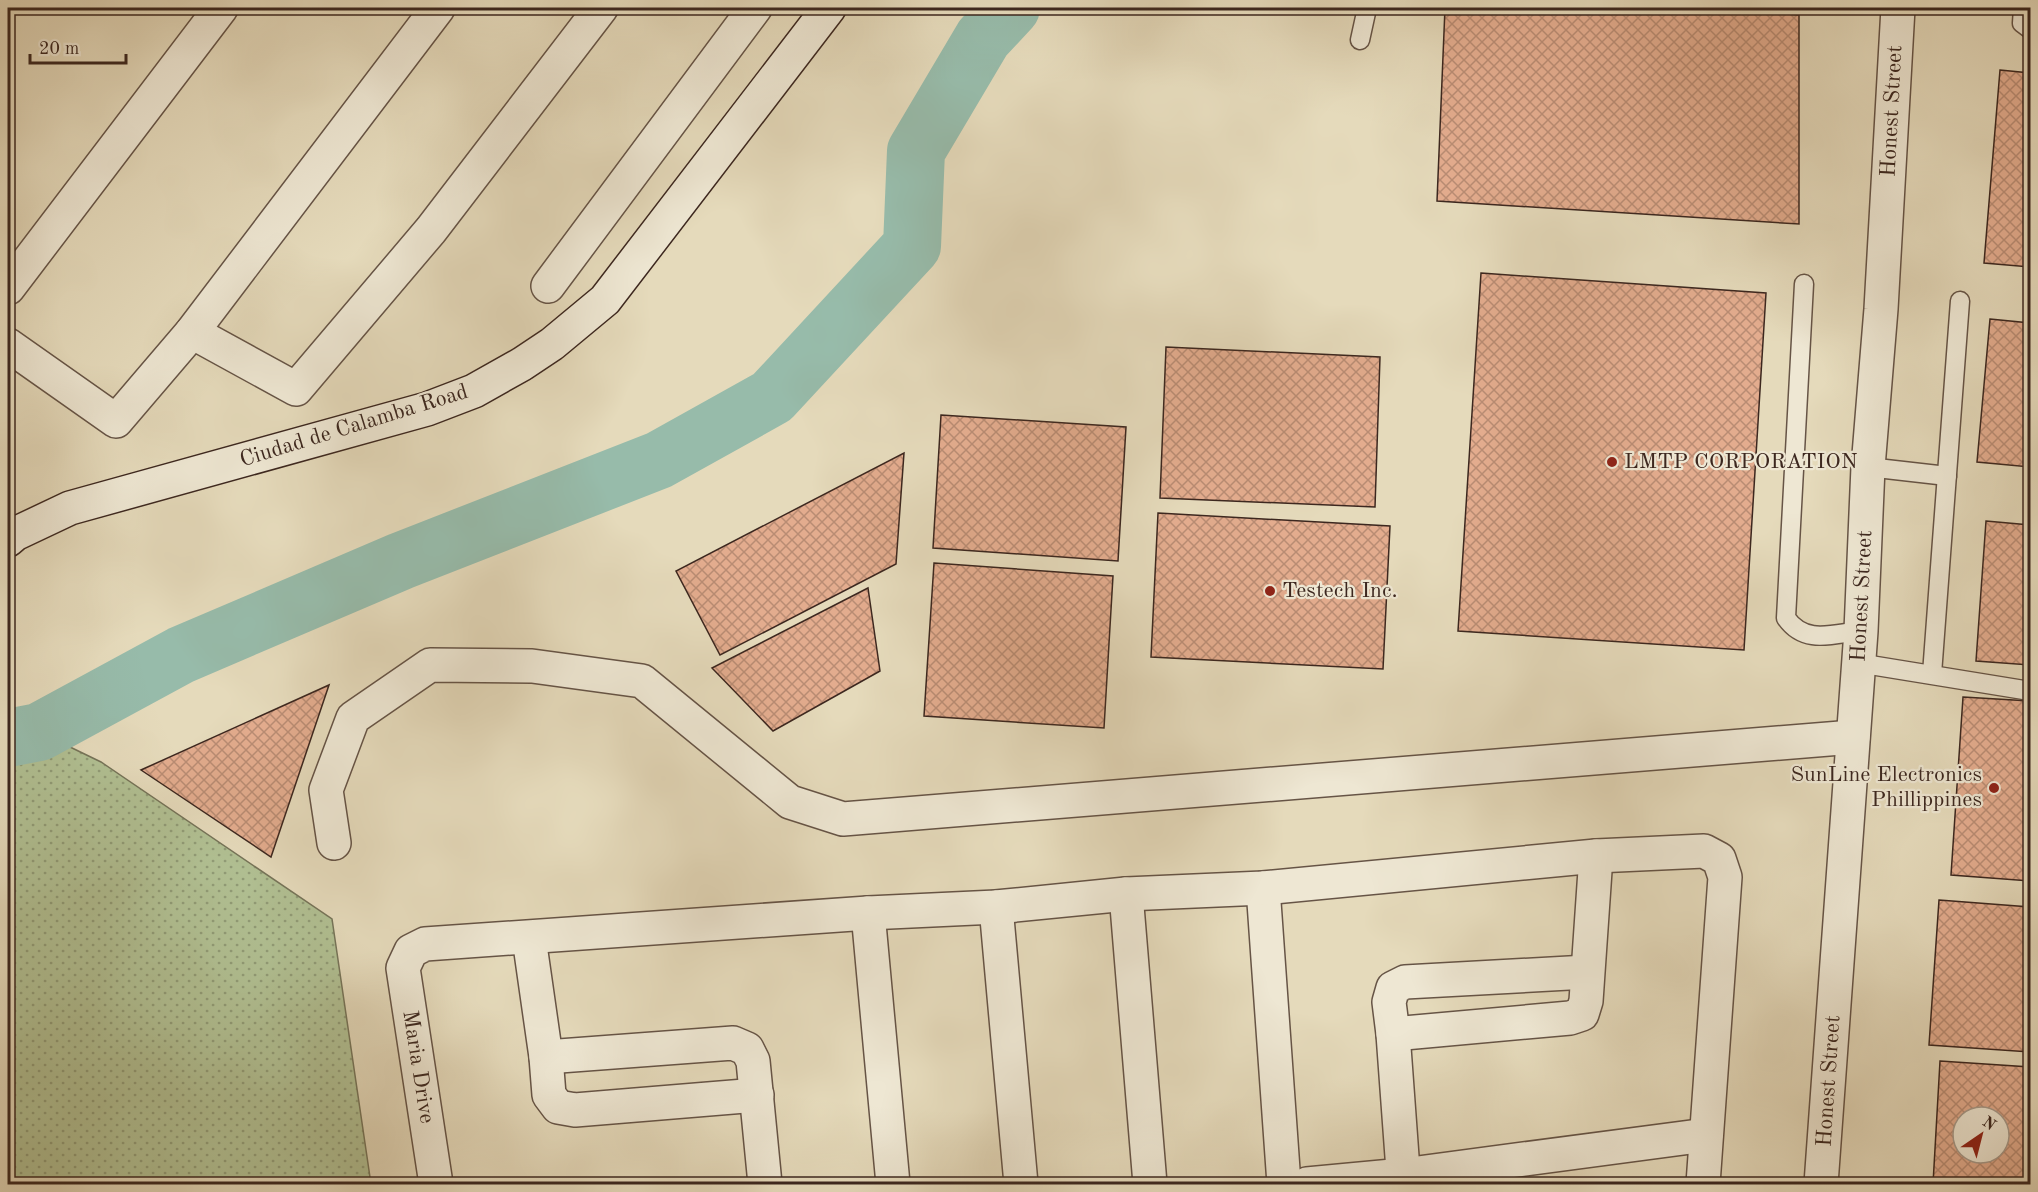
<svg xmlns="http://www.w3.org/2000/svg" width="2038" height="1192" viewBox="0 0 2038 1192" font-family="'Old Standard TT',serif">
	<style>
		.grass { fill: url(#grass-dots); stroke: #767459; stroke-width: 1.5 }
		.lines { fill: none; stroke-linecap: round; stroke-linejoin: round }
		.river { stroke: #97bbaa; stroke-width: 58 }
		.building { fill: url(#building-cross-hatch); stroke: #3c271f; stroke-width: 1.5; fill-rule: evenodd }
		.service-casing { stroke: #665446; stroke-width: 21 }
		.minor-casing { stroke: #665446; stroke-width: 36 }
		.secondary-casing { stroke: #3c271f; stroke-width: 36 }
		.service { stroke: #eee7d3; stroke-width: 18 }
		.minor { stroke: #eee7d3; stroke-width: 33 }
		.secondary { stroke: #eee7d3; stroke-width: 33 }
		.poi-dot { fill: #8f2418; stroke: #eee7d3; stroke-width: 2 }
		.labels { text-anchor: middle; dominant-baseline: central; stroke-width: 4.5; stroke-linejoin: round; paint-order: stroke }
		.street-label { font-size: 22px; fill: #3c271f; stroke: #eee7d3 }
		.poi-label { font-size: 22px; fill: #3c271f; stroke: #eee7d3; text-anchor: start }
	</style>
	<defs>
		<pattern id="grass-dots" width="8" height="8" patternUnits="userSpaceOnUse" patternTransform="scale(1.5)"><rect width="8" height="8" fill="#b1c093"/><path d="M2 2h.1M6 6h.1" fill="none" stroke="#919c77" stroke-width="1.8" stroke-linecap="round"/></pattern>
		<pattern id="building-cross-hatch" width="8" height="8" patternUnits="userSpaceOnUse" patternTransform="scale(1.5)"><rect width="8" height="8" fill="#e3ac8e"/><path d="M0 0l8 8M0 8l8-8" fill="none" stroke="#b98c73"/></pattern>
	</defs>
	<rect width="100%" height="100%" fill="#e5dabb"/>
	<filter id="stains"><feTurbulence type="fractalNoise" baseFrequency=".00333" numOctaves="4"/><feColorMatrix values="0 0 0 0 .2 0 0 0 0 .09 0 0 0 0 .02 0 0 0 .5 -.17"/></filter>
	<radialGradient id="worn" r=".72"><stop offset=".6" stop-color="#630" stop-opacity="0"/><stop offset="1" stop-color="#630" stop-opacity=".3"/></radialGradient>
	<!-- grass -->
	<polygon class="grass" points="39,732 101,762 332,919 371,1184 8,1184 8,738"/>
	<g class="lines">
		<!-- river -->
		<polyline class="river" points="8,738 39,732 181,655 401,561 659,460 772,397 912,246 916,151 983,38 1011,8"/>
	</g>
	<!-- building -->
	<g class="building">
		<polygon points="1445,8 1715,8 1799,15 1799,224 1437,201"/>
		<polygon points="2000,70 2030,73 2030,267 1984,263"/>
		<polygon points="1481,273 1766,293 1744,650 1458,631"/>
		<polygon points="1990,319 2030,323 2030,467 1977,462"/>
		<polygon points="1166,347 1380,357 1375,507 1160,498"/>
		<polygon points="941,415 1126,427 1118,561 933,548"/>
		<polygon points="904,453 896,564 720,655 676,571"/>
		<polygon points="1158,513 1390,526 1383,669 1151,657"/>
		<polygon points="1986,521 2030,525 2030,665 1976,661"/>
		<polygon points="934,563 1113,576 1104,728 924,716"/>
		<polygon points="868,588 880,671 773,731 712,668"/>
		<polygon points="329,685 271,857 141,770"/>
		<polygon points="1963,697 2030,701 2030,881 1951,875"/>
		<polygon points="1939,900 2030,907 2030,1052 1929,1045"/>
		<path d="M1940,1061l90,6v117h-97zM1963,1117h36v36h-36z"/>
	</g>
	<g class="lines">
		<!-- service casing -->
		<g class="service-casing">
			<g id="service">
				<polyline points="2023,8 2022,23 2030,29"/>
				<polyline points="1360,40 1367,8"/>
				<path d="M1804,284l-18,334c19,27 46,16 75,13"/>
				<polyline points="1868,467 1947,476"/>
				<polyline points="1858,663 2030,691"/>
				<polyline points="1932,674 1960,301"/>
			</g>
		</g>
		<!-- minor casing -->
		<g class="minor-casing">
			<g id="minor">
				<polyline points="548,286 755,8"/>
				<polyline points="8,288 221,8"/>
				<polyline points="192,332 296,389 431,230 601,8"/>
				<polyline points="8,345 116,421 192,332 438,8"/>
				<polyline points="334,843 326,790 353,718 430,665 532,666 642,681 790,802 843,819 1853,737"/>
				<polyline points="1263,888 1284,1184"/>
				<polyline points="1126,894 1150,1184"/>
				<polyline points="996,907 1021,1184"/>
				<polyline points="868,913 893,1184"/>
				<polyline points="529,938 546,1057 549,1095 558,1107 575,1110 757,1095"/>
				<polyline points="1393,1034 1570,1018 1582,1014 1586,1001 1596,856"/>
				<polyline points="546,1057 733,1043 747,1049 753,1061 765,1184"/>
				<polyline points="436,1184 403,968 411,951 425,944 868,913 996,907 1126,894 1263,888 1596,856 1704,851 1719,859 1725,877 1703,1184"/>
				<polyline points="1307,1184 1403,1175 1706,1135"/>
				<polyline points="1404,1184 1393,1034 1389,1002 1393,988 1405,982 1587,972"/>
				<polyline points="1821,1184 1861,631 1868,467 1881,309 1898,8"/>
			</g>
		</g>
		<!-- secondary casing -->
		<g class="secondary-casing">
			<polyline id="secondary" points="8,540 15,534 70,508 427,409 474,391 522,364 552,344 605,300 829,8"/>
		</g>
		<!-- service -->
		<use href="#service" class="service"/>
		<!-- minor -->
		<use href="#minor" class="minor"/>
		<!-- secondary -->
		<use href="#secondary" class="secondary"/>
	</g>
	<!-- markers -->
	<g class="poi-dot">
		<circle cx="1612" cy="462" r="6"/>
		<circle cx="1270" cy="591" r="6"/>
		<circle cx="1994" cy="788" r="6"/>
	</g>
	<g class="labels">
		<!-- street labels -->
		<g class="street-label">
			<text transform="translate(1892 111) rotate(-87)">Honest Street</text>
			<text transform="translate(354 426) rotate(-17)">Ciudad de Calamba Road</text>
			<text transform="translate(1862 596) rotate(-87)">Honest Street</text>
			<text transform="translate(418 1067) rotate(81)">Maria Drive</text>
			<text transform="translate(1829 1081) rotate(-86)">Honest Street</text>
		</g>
		<!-- poi labels -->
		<g class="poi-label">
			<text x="1624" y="462">LMTP CORPORATION</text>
			<text x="1282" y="591">Testech Inc.</text>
			<text x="1982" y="775" text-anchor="end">SunLine Electronics<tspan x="1982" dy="25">Phillippines</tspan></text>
		</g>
	</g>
	<!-- margin -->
	<rect width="2038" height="1192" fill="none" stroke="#e5dabb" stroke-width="30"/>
	<rect x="9" y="9" width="2020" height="1174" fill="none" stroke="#3c271f" stroke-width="3"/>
	<rect x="15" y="15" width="2008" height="1162" fill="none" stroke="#3c271f" stroke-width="1.5"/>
	<!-- north arrow -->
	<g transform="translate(1981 1135) rotate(35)"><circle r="28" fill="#eee7d3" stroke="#a79a8b" stroke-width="1.5"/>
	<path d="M0-4.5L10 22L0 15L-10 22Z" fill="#8f2418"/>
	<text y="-9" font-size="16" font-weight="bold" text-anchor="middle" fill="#3c271f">N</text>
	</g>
	<!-- scale -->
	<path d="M30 54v9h96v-9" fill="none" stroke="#3c271f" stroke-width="3"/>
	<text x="39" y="54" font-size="18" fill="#3c271f" stroke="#eee7d3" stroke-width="4.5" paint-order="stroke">20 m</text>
	<rect width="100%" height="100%" filter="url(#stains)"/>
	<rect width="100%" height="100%" fill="url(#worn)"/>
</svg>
